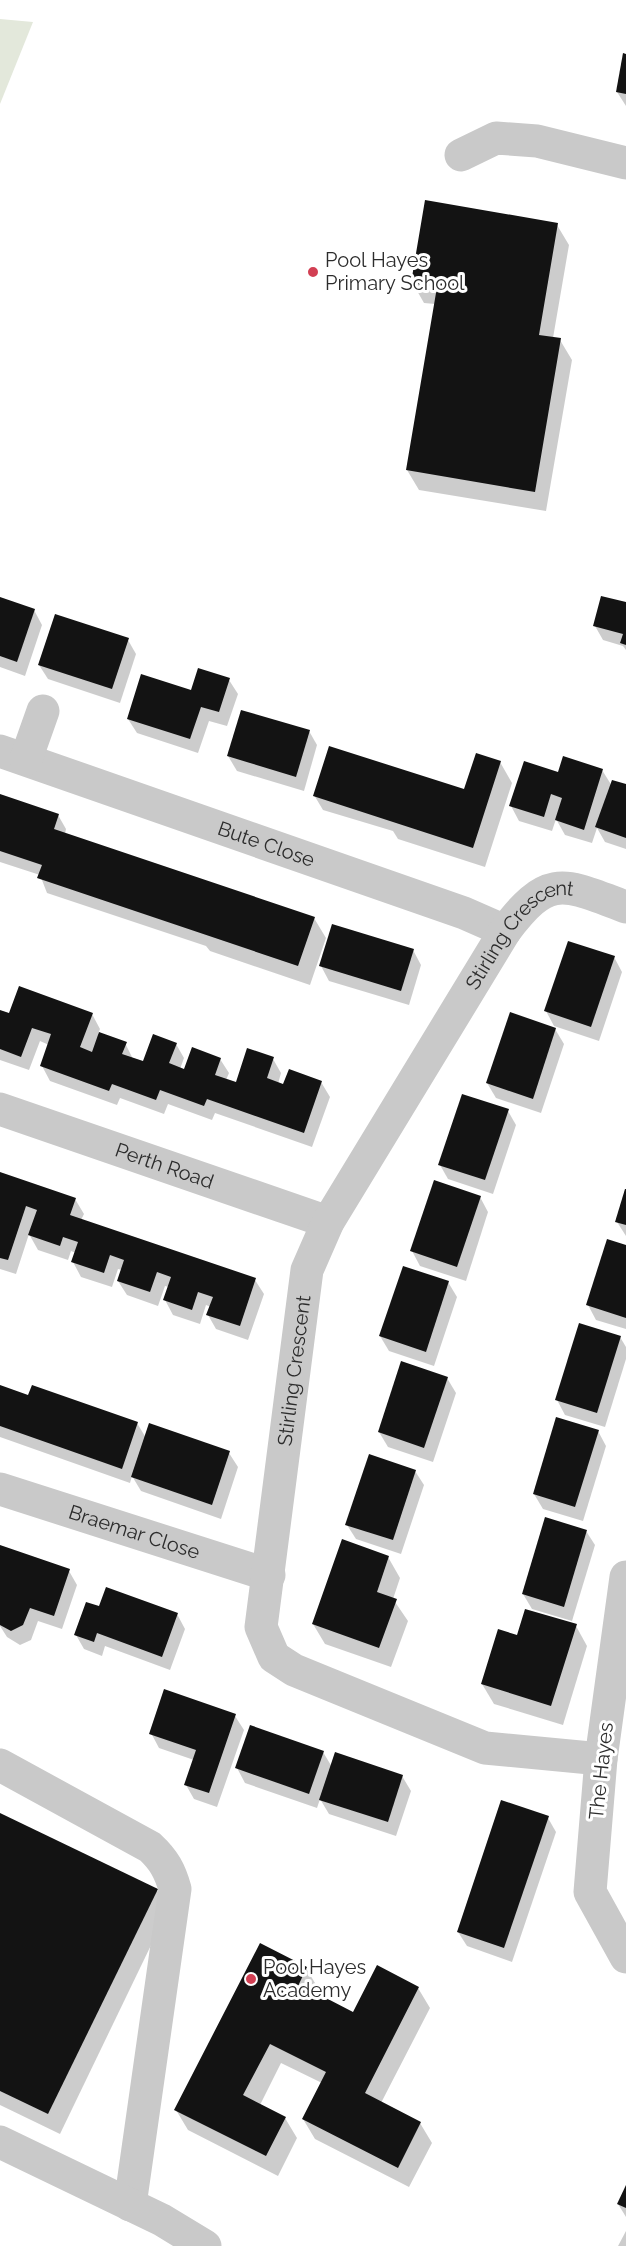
<svg xmlns="http://www.w3.org/2000/svg" width="626" height="2246" viewBox="0 0 626 2246" font-family="Raleway,sans-serif">
	<style>
		.green { fill: #e3e8db }
		.shadow { fill: #0003 }
		.building { fill: #131313 }
		.lines { fill: none; stroke-linecap: round; stroke-linejoin: round }
		.minor { stroke: #c9c9c9; stroke-width: 33 }
		.poi-dot { fill: #d23f53; stroke: #fff; stroke-width: 2 }
		.labels { text-anchor: middle; dominant-baseline: central; stroke-width: 6; stroke-linejoin: round; paint-order: stroke }
		.poi-label { font-size: 20px; fill: #2c2c2c; stroke: #fff; text-anchor: start }
		.street-label { font-size: 20px; fill: #2c2c2c; stroke: #fff }
	</style>
	<rect width="100%" height="100%" fill="#fff"/>
	<!-- green -->
	<polygon class="green" points="0,19 33,22 0,104"/>
	<!-- shadow -->
	<g class="shadow">
		<polygon points="626,55 626,106 617,92"/>
		<polygon points="557,225 569,245 553,338 560,340 572,360 546,511 419,490 407,470 435,304 424,303 412,282"/>
		<polygon points="0,599 34,610 42,625 25,676 0,667"/>
		<polygon points="626,604 626,650 623,646 603,640 595,626"/>
		<polygon points="128,640 136,654 120,703 48,679 39,665"/>
		<polygon points="229,680 238,694 227,726 209,721 198,753 137,733 128,719"/>
		<polygon points="309,731 317,745 304,791 237,771 228,756"/>
		<polygon points="500,762 512,783 485,867 398,839 393,831 323,810 314,795 465,791"/>
		<polygon points="602,770 612,786 626,786 626,849 605,842 597,828 592,843 565,835 556,819 552,831 519,821 511,806 559,773"/>
		<polygon points="0,795 58,815 66,829 65,834 314,918 326,938 310,985 210,951 206,946 47,893 40,875 0,862"/>
		<polygon points="413,950 421,965 409,1005 329,981 321,966"/>
		<polygon points="614,957 622,972 599,1041 554,1026 546,1011"/>
		<polygon points="0,1011 10,1015 92,1014 100,1029 98,1034 125,1043 133,1059 144,1063 176,1044 184,1058 180,1069 185,1071 220,1059 229,1073 226,1080 237,1084 273,1059 281,1073 278,1084 284,1086 321,1082 330,1097 312,1147 215,1113 212,1120 168,1104 164,1114 120,1098 117,1105 50,1081 42,1066 49,1045 40,1041 29,1070 0,1060"/>
		<polygon points="555,1029 564,1044 541,1113 496,1098 487,1083"/>
		<polygon points="508,1111 516,1125 493,1194 448,1179 440,1165"/>
		<polygon points="0,1174 75,1199 84,1214 81,1220 255,1280 264,1294 248,1340 216,1329 208,1315 211,1307 206,1305 200,1324 173,1315 165,1300 169,1287 165,1286 158,1306 127,1295 118,1281 122,1270 118,1269 112,1287 81,1277 73,1262 76,1253 71,1251 68,1260 38,1250 29,1234 16,1274 0,1269"/>
		<polygon points="626,1193 626,1236 617,1222"/>
		<polygon points="480,1197 488,1212 466,1281 420,1266 412,1251"/>
		<polygon points="626,1247 626,1329 596,1320 588,1305"/>
		<polygon points="448,1282 457,1297 434,1366 389,1351 380,1336"/>
		<polygon points="620,1337 626,1347 626,1359 605,1427 565,1415 557,1400"/>
		<polygon points="447,1378 456,1393 433,1462 388,1447 379,1432"/>
		<polygon points="0,1387 29,1397 137,1423 146,1438 229,1453 238,1467 221,1519 141,1491 132,1476 130,1483 0,1437"/>
		<polygon points="598,1431 606,1446 583,1521 543,1509 534,1494"/>
		<polygon points="415,1471 424,1485 401,1554 356,1539 347,1525"/>
		<polygon points="586,1531 595,1545 572,1621 532,1609 523,1594"/>
		<polygon points="0,1548 69,1571 77,1585 62,1629 38,1621 31,1640 20,1645 7,1637 0,1626"/>
		<polygon points="388,1557 400,1578 393,1599 408,1621 391,1667 325,1644 313,1624"/>
		<polygon points="100,1608 177,1614 185,1629 170,1670 105,1646 102,1656 84,1649 76,1635"/>
		<polygon points="576,1626 587,1646 563,1725 494,1704 482,1684 518,1637"/>
		<polygon points="235,1716 244,1730 217,1807 194,1799 186,1785 194,1760 159,1748 151,1733"/>
		<polygon points="323,1752 332,1767 402,1776 411,1791 396,1836 329,1814 320,1799 317,1808 245,1783 237,1768"/>
		<polygon points="0,1814 157,1890 168,1910 60,2134 0,2105"/>
		<polygon points="548,1818 556,1832 512,1962 467,1946 458,1932"/>
		<polygon points="306,1968 318,1988 315,1994 353,2014 418,1988 430,2008 381,2103 420,2123 432,2143 409,2187 315,2139 303,2119 322,2083 281,2063 260,2105 285,2118 297,2138 278,2176 188,2130 176,2110"/>
		<polygon points="626,2189 626,2217 618,2204"/>
		<polygon points="626,2231 626,2246 618,2246"/>
	</g>
	<!-- building -->
	<g class="building">
		<polygon points="623,53 626,54 626,94 616,92"/>
		<polygon points="425,200 558,223 539,335 561,338 535,492 406,470 437,287 411,283"/>
		<polygon points="601,596 626,602 626,645 620,643 623,634 593,626"/>
		<polygon points="0,597 35,609 17,662 0,656"/>
		<polygon points="55,614 129,638 112,689 38,665"/>
		<polygon points="198,668 230,678 219,712 201,707 190,739 127,719 141,674 191,690"/>
		<polygon points="241,710 310,730 296,777 227,756"/>
		<polygon points="329,746 464,789 476,753 501,761 473,848 313,796"/>
		<polygon points="563,756 603,769 584,830 555,820 562,798 551,794 544,817 509,806 524,761 558,772"/>
		<polygon points="612,780 626,784 626,838 595,827"/>
		<polygon points="0,794 59,814 54,829 315,917 298,966 37,878 42,865 0,851"/>
		<polygon points="332,924 414,949 401,991 319,966"/>
		<polygon points="568,941 615,956 591,1027 544,1011"/>
		<polygon points="19,986 93,1013 80,1047 92,1052 99,1032 127,1042 122,1054 143,1061 153,1034 177,1043 169,1063 184,1069 192,1047 221,1058 215,1075 236,1082 247,1048 274,1057 267,1078 283,1084 289,1069 322,1081 304,1133 207,1099 204,1106 160,1090 156,1100 112,1084 109,1091 40,1066 51,1034 32,1028 21,1057 0,1049 0,1010 9,1013"/>
		<polygon points="510,1012 556,1028 533,1099 486,1083"/>
		<polygon points="462,1094 509,1109 485,1180 438,1165"/>
		<polygon points="0,1172 76,1198 70,1215 256,1278 240,1326 206,1315 213,1297 198,1292 192,1310 163,1300 171,1277 157,1272 150,1292 117,1281 124,1260 110,1255 104,1273 71,1262 78,1242 63,1237 60,1246 28,1235 37,1210 26,1206 8,1260 0,1258"/>
		<polygon points="434,1180 481,1196 457,1267 410,1251"/>
		<polygon points="625,1189 626,1189 626,1225 615,1222"/>
		<polygon points="607,1239 626,1245 626,1318 586,1305"/>
		<polygon points="403,1266 449,1281 426,1352 379,1336"/>
		<polygon points="579,1323 621,1336 597,1413 555,1400"/>
		<polygon points="401,1361 448,1377 424,1448 378,1432"/>
		<polygon points="0,1385 28,1395 32,1385 138,1422 122,1469 0,1426"/>
		<polygon points="556,1417 599,1430 575,1507 533,1494"/>
		<polygon points="149,1423 230,1451 212,1505 131,1477"/>
		<polygon points="369,1454 416,1470 393,1540 345,1525"/>
		<polygon points="545,1517 587,1530 564,1607 522,1594"/>
		<polygon points="342,1539 389,1556 377,1592 397,1599 379,1648 312,1624"/>
		<polygon points="0,1545 70,1569 54,1616 30,1608 23,1625 11,1631 0,1625"/>
		<polygon points="106,1587 178,1613 162,1657 97,1633 94,1642 74,1635 86,1602 99,1606"/>
		<polygon points="525,1609 577,1624 551,1706 481,1684 498,1629 517,1635"/>
		<polygon points="164,1689 236,1714 209,1793 184,1785 196,1750 149,1734"/>
		<polygon points="250,1725 324,1751 309,1794 235,1768"/>
		<polygon points="335,1752 403,1775 388,1822 319,1800"/>
		<polygon points="501,1800 549,1816 504,1948 457,1932"/>
		<polygon points="0,1813 158,1889 48,2114 0,2091"/>
		<polygon points="260,1943 307,1967 299,1984 353,2012 377,1965 419,1987 365,2093 421,2122 398,2168 302,2119 326,2072 270,2044 243,2095 286,2117 266,2156 174,2110"/>
		<polygon points="626,2185 626,2208 617,2204"/>
	</g>
	<g class="lines">
		<!-- minor -->
		<g class="minor">
			<polyline points="461,155 496,138 537,141 626,163"/>
			<path id="s1" d="M0,751l464,162 41,18"/>
			<polyline points="26,759 43,711"/>
			<path id="s2" d="M0,1109l328,113"/>
			<path id="s3" d="M0,1489l269,86"/>
			<polyline points="626,1577 601,1759 590,1892 626,1957"/>
			<path id="s4" d="M601,1759l-116,-11 -191,-78 -20,-13 -13,-30 46,-357 21,-48 177,-291c44,-59 59,-47 121,-24"/>
			<path d="M0,1765l150,82c14,13 20,24 25,42l-45,316"/>
			<polyline points="0,2142 162,2220 205,2246"/>
		</g>
	</g>
	<!-- markers -->
	<g class="poi-dot">
		<circle cx="313" cy="272" r="6"/>
		<circle cx="251" cy="1979" r="6"/>
	</g>
	<g class="labels">
		<!-- poi labels -->
		<g class="poi-label">
			<text x="325" y="260">Pool Hayes<tspan x="325" dy="23">Primary School</tspan></text>
			<text x="263" y="1967">Pool Hayes<tspan x="263" dy="23">Academy</tspan></text>
		</g>
		<!-- street labels -->
		<g class="street-label">
			<text stroke="none"><textPath href="#s1" startOffset="282">Bute Close</textPath></text>
			<text stroke="none"><textPath href="#s4" startOffset="1142">Stirling Crescent</textPath></text>
			<text stroke="none"><textPath href="#s2" startOffset="174">Perth Road</textPath></text>
			<text stroke="none"><textPath href="#s4" startOffset="638">Stirling Crescent</textPath></text>
			<text stroke="none"><textPath href="#s3" startOffset="141">Braemar Close</textPath></text>
			<text transform="translate(601 1771) rotate(-84)">The Hayes</text>
		</g>
	</g>
</svg>
